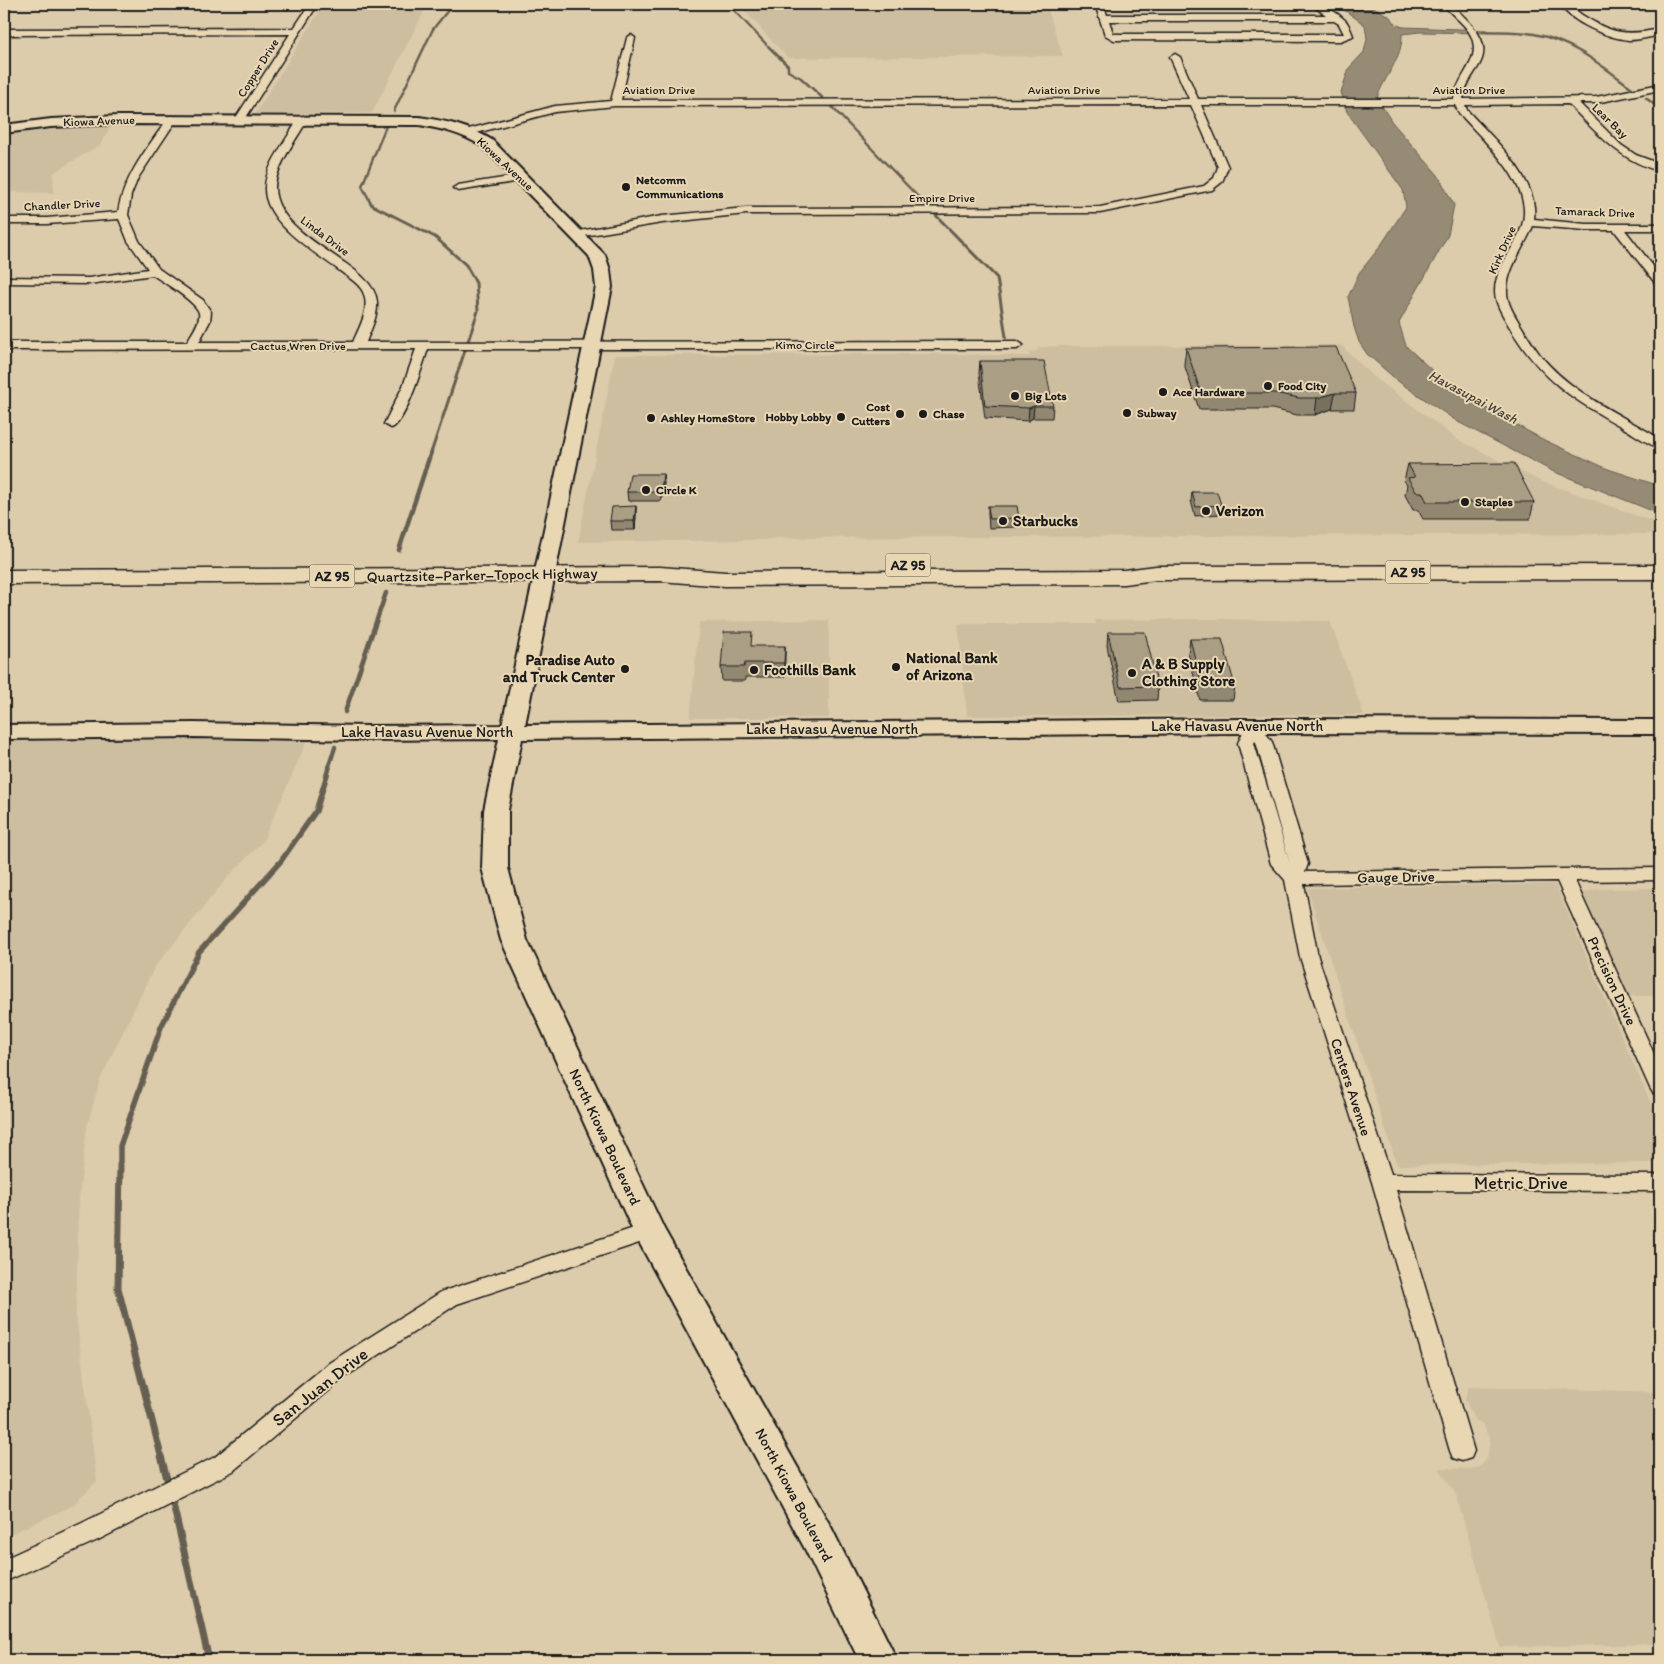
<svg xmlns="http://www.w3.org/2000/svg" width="1664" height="1664" viewBox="0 0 1664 1664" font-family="Itim,sans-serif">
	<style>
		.built { fill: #cebea0 }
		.water { fill: #968b75; stroke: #655f51 }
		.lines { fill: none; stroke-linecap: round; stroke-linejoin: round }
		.stream-far4 { stroke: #655f51; stroke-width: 2.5 }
		.stream-far3 { stroke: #655f51; stroke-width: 3 }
		.stream-far2 { stroke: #655f51; stroke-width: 4.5 }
		.stream-far1 { stroke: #655f51; stroke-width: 5.5 }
		.stream { stroke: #655f51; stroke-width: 7 }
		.street-casing { stroke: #1c1c1c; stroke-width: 3 }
		.secondary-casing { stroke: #1c1c1c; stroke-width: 4 }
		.highway-casing { stroke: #1c1c1c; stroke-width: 3 }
		.street { fill: #e9d7b4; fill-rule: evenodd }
		.secondary { fill: #e9d7b4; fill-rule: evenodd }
		.highway { fill: #e9d7b4; fill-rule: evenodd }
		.wall { fill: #928872; stroke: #1c1c1c }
		.shaded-wall { fill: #776f5d; stroke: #1c1c1c }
		.building { fill: #aa9e85; stroke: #1c1c1c }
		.poi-dot { fill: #1c1c1c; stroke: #e9d7b4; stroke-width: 2 }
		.labels { text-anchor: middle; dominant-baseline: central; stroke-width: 4; stroke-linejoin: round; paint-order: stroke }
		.far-street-label { font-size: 12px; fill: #1c1c1c; stroke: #e9d7b4 }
		.far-poi-label { font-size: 12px; font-weight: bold; fill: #1c1c1c; stroke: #e9d7b4; text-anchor: start }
		.far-water-label { font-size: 14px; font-style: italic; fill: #47433b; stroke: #e9d7b4 }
		.shield { fill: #e9d7b4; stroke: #5a544a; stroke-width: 1 }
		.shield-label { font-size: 14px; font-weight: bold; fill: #1c1c1c }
		.poi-label { font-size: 15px; font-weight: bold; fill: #1c1c1c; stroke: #e9d7b4; text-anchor: start }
		.street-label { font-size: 15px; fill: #1c1c1c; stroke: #e9d7b4 }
		.near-street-label { font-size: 18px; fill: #1c1c1c; stroke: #e9d7b4 }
	</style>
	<rect width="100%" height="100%" fill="#ddccab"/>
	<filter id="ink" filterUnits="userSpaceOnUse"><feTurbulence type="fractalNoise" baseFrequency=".02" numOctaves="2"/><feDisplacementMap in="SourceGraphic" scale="10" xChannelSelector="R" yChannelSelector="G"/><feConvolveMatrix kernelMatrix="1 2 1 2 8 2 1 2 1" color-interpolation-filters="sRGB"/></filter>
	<g filter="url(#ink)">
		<!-- built -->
		<g class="built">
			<polygon points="324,4 428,4 372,113 255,114"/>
			<polygon points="738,4 1046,4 1063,56 788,58"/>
			<polygon points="113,124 100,145 53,173 54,193 4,192 4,134 66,126"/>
			<polygon points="1341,345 1373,376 1457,439 1538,480 1660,524 1660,534 777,538 764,540 578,542 615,355 950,354 1029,356 1029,353 1036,351 1041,347 1060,346"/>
			<polygon points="1212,619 1330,621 1364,715 967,716 958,624 1096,624 1095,620"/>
			<polygon points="829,620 829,718 690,718 699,622"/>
			<polygon points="4,739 281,739 307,741 263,841 228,877 154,968 100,1080 87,1127 79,1199 76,1314 97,1481 72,1506 4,1537"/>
			<polygon points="1555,884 1660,1124 1660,1163 1397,1165 1307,888"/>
			<polygon points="1660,888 1660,996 1629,996 1582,893 1597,889"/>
			<polygon points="1469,1386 1660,1392 1660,1644 1500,1647 1456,1495 1439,1468 1471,1469 1481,1466 1487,1459 1490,1441 1484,1426 1476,1421 1465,1400"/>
		</g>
		<!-- water -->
		<path class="water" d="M1336,4h32l21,12 8,9 6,2 85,3v3l-68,-1 -18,2c1,24 -18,43 -25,64l15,24 46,53 16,30 -6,30 -49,88 7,23 32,30 51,34 55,30 64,29 52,17v28l-108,-43 -94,-49 -59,-40 -32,-28 -8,-12 -5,-15 -6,-30 11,-24 20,-25 27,-41 -3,-17 -56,-78 -6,-20 8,-24 15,-16 3,-13 -2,-14z"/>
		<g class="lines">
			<!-- stream-far4 -->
			<g class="stream-far4">
				<polyline points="730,6 766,44"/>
				<polyline points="4,13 14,4"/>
				<path d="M1483,31c17,1 34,0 51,3 38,7 67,31 98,54"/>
				<polyline points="768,46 788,66 788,71 801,78 827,102 922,201"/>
				<polyline points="1646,98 1660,109"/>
				<polyline points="394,111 433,29 453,4"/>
				<polyline points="370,201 362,186 386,126"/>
			</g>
			<!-- stream-far3 -->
			<g class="stream-far3">
				<polyline points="369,200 372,205 435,237 466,265 476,283 478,311 431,453"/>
				<polyline points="921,200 997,278 1006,337"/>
			</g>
			<!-- stream-far2 -->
			<g class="stream-far2">
				<polyline points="399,550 431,452"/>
				<polyline points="345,712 386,593"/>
				<polyline points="328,769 335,747"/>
			</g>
			<!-- stream-far1 -->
			<polyline class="stream-far1" points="120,1166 120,1146 161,1027 199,952 281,861 316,811 329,768"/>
			<!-- stream -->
			<g class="stream">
				<polyline points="120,1165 118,1288 169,1487"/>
				<polyline points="171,1495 209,1660"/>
			</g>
			<!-- street casing -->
			<g class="street-casing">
				<g id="street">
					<polygon points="310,4 318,4 245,119 240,122 235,119 290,34 4,35 4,29 294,28"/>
					<path d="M1095,4h8l4,11h219l-15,-11c12,-1 27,9 35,17 3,4 5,10 7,15l-13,5 -226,-1 -9,-5zM1109,21h225l5,3 5,10h-229l-2,-1z"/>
					<path d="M1443,4h8c17,17 44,37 27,63 -7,11 -13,19 -15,32l133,-2 64,-13v6l-64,13h-17l42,42 15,10 24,9v7c-41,-10 -63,-39 -92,-67l-103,1 2,5c25,28 72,68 67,109l52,5h74v6h-35l35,45v10l-4,-1 -42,-54h-28l-53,-4c-8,20 -25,41 -26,63 -1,13 7,25 13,35 7,11 13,22 21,32 31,38 79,58 119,83v9c-11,-3 -23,-12 -33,-18 -54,-31 -86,-49 -118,-104 -6,-11 -14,-22 -14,-35 0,-29 31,-52 29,-82 -2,-35 -43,-71 -65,-96l-4,-8h-254l27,62 -6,15 -10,8 -112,23 -354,1 -84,9 -84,14 -6,-3 2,-2 88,-16 84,-8 354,-1 104,-21 10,-8 4,-11 -27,-62 -576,1 -60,6 -86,23 -5,-3 1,-2 90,-24 56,-5 16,-63 4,-3 4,3 -14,62 568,-1 -19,-42 5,-3 5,3 18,42h256c3,-25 31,-40 15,-67 -7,-11 -19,-18 -26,-28z"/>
					<path d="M1559,4c11,0 15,5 23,11 30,19 44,21 78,14v6c-10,2 -21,5 -31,5 -23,-2 -57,-18 -70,-36z"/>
					<path d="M172,116l5,3 -39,59 -7,17 -3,20 11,26 20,28 44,31 8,12 -1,9 -11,21h154c6,-14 15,-29 12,-44 -2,-13 -16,-20 -25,-27 -25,-19 -76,-48 -75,-83 0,-22 23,-50 33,-69l5,-3 5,3c-10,18 -33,48 -33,69 1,52 100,75 102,114 1,14 -6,27 -11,40l651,-1 6,4 -6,4h-589c-5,15 -23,76 -37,79l-7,-4 19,-38 13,-37 -412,1v-8h183c4,-8 14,-20 12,-29 -2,-11 -36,-31 -46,-38l-64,9 -85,-1v-6l85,1 59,-9 -20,-28 -9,-22 -72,5h-43v-6h43l71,-6c6,-36 30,-65 51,-95z"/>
					<polygon points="522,175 527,178 526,180 458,191 453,188 458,185"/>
					<path d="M1253,721l6,2 13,19 36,122 -3,8 355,-4v12l-85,1 85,186v28l-7,-2 -3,-5 -93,-207 -253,3 14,73 73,217 269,1v16l-264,-1 78,261 -3,7 -9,3 -9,-3 -3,-7 -78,-269 -72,-225 -15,-77 -14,-16 -33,-121 9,-20zM1255,741l1,1 34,122 -36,-121z"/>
					<polygon points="649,1223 657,1225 660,1231 657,1237 457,1304 345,1377 233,1471 98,1540 4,1582 4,1559 80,1524 215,1457 329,1363 441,1292"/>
				</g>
			</g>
			<!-- secondary casing -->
			<g class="secondary-casing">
				<path id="secondary" d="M119,116l300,1c27,4 50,9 73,23l113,115 5,15 2,17 -87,438 717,-6 418,1v14l-418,-1 -720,6 -14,71v58l19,72 137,289 167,298 66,133h-38l-54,-111 -172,-318 -132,-291 -19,-72 2,-58 15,-71 -132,1 -173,-3 -190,2v-14l190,-2 173,3 135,-1 94,-438 -2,-17 -5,-14 -107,-110c-22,-13 -38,-17 -63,-21l-300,-1 -68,3 -47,6v-8l47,-6z"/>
			</g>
			<!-- highway casing -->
			<g class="highway-casing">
				<polygon id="highway" points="1660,565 1660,579 1156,580 1124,584 725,586 660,581 4,584 4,570 660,567 725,572 1124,570 1156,566"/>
			</g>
			<!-- street -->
			<use href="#street" class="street"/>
			<!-- secondary -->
			<use href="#secondary" class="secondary"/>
			<!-- highway -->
			<use href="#highway" class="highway"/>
		</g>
		<!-- wall -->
		<g class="wall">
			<polygon points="1186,348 1356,393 1354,409 1332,409 1315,415 1297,415 1272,409 1199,409 1184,364"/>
			<polygon points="980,361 1053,406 1052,418 1033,418 1028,421 985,418 979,373"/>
			<polygon points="1408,464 1534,502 1530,519 1423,519 1418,510 1413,510 1405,495 1407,485 1404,481"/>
			<polygon points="664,483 661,501 628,501 627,492"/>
			<polygon points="1192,492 1221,505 1220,514 1195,516 1191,501"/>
			<polygon points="636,506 636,515 635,530 611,530 610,521"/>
			<polygon points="988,506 1019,518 1018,527 989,528 988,514"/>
			<polygon points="1108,632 1158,686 1157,700 1119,701 1107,646"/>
			<polygon points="1190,639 1235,686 1233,700 1200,700 1188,653"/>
			<polygon points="785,646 784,677 745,677 745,681 722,681 721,667"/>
		</g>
		<!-- shaded-wall -->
		<g class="shaded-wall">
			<polygon points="1335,393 1332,409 1315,415 1317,398"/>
			<polygon points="1034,406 1033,418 1028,421 1029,408"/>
			<polygon points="663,474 664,483 661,501 661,492"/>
			<polygon points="636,506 636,515 635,530 634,521"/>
			<polygon points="785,646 785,660 784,677 784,663"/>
		</g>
		<!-- building -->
		<g class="building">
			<polygon points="1336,347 1356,393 1335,393 1317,398 1299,398 1275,393 1201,393 1186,348"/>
			<polygon points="980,361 1044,361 1053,406 1034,406 1029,408 985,406"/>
			<polygon points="1514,463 1534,502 1427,502 1422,492 1416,492 1408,478 1415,477 1408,464"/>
			<polygon points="630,474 663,474 661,492 627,492"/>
			<polygon points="1192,492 1217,492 1221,505 1196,507"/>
			<polygon points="636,506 634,521 610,521 612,507"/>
			<polygon points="988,506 1017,506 1019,518 990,519"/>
			<polygon points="724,632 752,632 751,646 785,646 784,663 745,663 744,667 721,667"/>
			<polygon points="1108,632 1145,632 1158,686 1120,687"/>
			<polygon points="1190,639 1222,639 1235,686 1202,686"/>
		</g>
	</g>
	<!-- markers -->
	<g class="poi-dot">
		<circle cx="626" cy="187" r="5"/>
		<circle cx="1268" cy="386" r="5"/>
		<circle cx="1163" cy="392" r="5"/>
		<circle cx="1015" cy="396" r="5"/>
		<circle cx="1127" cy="413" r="5"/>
		<circle cx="900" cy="414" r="5"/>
		<circle cx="923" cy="414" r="5"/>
		<circle cx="841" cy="417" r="5"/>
		<circle cx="651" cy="418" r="5"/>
		<circle cx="646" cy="490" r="5"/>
		<circle cx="1465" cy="502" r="5"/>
		<circle cx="1206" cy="511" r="5"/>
		<circle cx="1003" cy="521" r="5"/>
		<circle cx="896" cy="667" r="5"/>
		<circle cx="625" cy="669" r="5"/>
		<circle cx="754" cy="670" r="5"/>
		<circle cx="1132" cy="673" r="5"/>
	</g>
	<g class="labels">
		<!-- far-street labels -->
		<g class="far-street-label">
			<text transform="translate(258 68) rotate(-58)">Copper Drive</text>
			<text x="659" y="90">Aviation Drive</text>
			<text x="1064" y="90">Aviation Drive</text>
			<text x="1469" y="90">Aviation Drive</text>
			<text transform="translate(99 121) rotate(-2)">Kiowa Avenue</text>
			<text transform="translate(1610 121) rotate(44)">Lear Bay</text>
			<text transform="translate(505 164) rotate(43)">Kiowa Avenue</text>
			<text x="942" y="198">Empire Drive</text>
			<text transform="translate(62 205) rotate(-3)">Chandler Drive</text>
			<text transform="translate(1595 212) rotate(2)">Tamarack Drive</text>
			<text transform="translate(325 236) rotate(37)">Linda Drive</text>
			<text transform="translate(1502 250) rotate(-66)">Kirk Drive</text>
			<text x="805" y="345">Kimo Circle</text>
			<text x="298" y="346">Cactus Wren Drive</text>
		</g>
		<!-- far-poi labels -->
		<g class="far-poi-label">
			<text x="636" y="180">Netcomm<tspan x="636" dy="14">Communications</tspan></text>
			<text x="1278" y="386">Food City</text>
			<text x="1173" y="392">Ace Hardware</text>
			<text x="1025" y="396">Big Lots</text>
			<text x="890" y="407" text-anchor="end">Cost<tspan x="890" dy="14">Cutters</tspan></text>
			<text x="1137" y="413">Subway</text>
			<text x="933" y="414">Chase</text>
			<text x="831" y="417" text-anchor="end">Hobby Lobby</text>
			<text x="661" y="418">Ashley HomeStore</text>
			<text x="656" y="490">Circle K</text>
			<text x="1475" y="502">Staples</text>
		</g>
		<!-- far-water labels -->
		<g class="far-water-label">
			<text transform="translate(1473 397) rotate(28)">Havasupai Wash</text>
		</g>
		<!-- shield labels -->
		<g class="shield">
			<rect x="885.5" y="553.5" width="45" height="23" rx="4"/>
			<rect x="1385.5" y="560.5" width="45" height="23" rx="4"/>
			<rect x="309.5" y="564.5" width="45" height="23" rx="4"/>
		</g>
		<g class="shield-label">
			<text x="908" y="565">AZ 95</text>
			<text x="1408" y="572">AZ 95</text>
			<text x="332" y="576">AZ 95</text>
		</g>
		<!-- poi labels -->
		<g class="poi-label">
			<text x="1216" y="511">Verizon</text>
			<text x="1013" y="521">Starbucks</text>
			<text x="906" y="658">National Bank<tspan x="906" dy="17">of Arizona</tspan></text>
			<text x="615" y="660" text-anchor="end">Paradise Auto<tspan x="615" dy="17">and Truck Center</tspan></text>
			<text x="1142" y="664">A &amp; B Supply<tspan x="1142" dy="17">Clothing Store</tspan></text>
			<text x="764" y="670">Foothills Bank</text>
		</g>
		<!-- street labels -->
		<g class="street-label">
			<text transform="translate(482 575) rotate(-1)">Quartzsite–Parker–Topock Highway</text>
			<text x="1237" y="726">Lake Havasu Avenue North</text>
			<text x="832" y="729">Lake Havasu Avenue North</text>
			<text x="427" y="732">Lake Havasu Avenue North</text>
			<text transform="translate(1396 877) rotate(-1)">Gauge Drive</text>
			<text transform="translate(1612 981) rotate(65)">Precision Drive</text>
			<text transform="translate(1351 1087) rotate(72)">Centers Avenue</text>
			<text transform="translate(605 1137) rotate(65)">North Kiowa Boulevard</text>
			<text transform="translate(794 1495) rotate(62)">North Kiowa Boulevard</text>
		</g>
		<!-- near-street labels -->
		<g class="near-street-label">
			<text x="1521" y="1183">Metric Drive</text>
			<text transform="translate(320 1387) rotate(-38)">San Juan Drive</text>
		</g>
	</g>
	<!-- margin -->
	<rect width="1664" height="1664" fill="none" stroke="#e9d7b4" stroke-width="20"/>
	<rect x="10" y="10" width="1644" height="1644" fill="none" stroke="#1c1c1c" stroke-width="2" filter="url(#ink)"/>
</svg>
